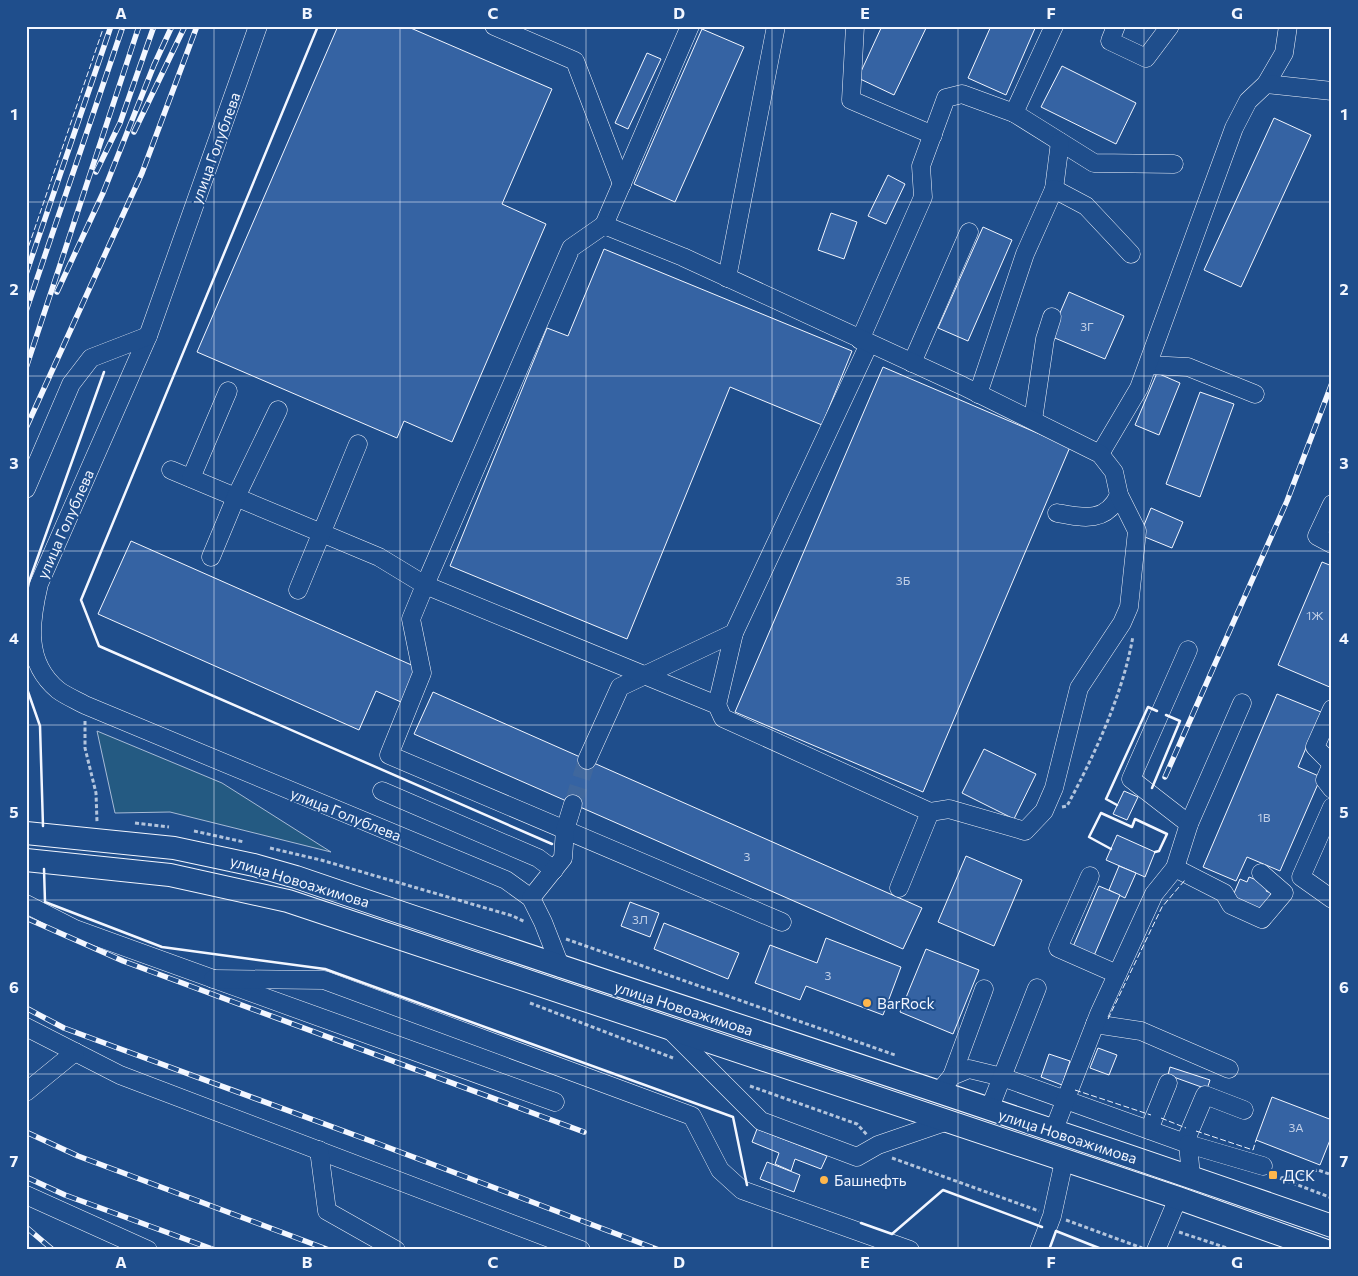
<svg xmlns="http://www.w3.org/2000/svg" width="1358" height="1276" viewBox="0 0 1358 1276" font-family="Commissioner,sans-serif">
	<style>
		.green { fill: #245a82; stroke: #a8bbd7 }
		.parking { fill: #305b95; stroke: #a8bbd7 }
		.building { fill: #3563a3; stroke: #f2f6ff }
		.lines { fill: none; stroke-linecap: round; stroke-linejoin: round }
		.minor-tunnel { stroke: #3f679d; stroke-width: 18; stroke-dasharray: 18 9; stroke-linecap: butt }
		.minor-casing { stroke: #f2f6ff; stroke-width: 19 }
		.major-casing { stroke: #f2f6ff; stroke-width: 24 }
		.path { stroke: #b3c4dc; stroke-width: 3; stroke-dasharray: 4 2.5; stroke-linecap: butt }
		.minor { stroke: #1f4e8c; stroke-width: 18 }
		.major { stroke: #1f4e8c; stroke-width: 22 }
		.rail-casing { stroke: #f2f6ff; stroke-width: 5.5 }
		.rail { stroke: #1f4e8c; stroke-width: 4; stroke-dasharray: 11; stroke-linecap: butt }
		.fence { stroke: #f2f6ff; stroke-width: 1; stroke-dasharray: 6 2.5; stroke-linecap: butt }
		.wall { stroke: #f2f6ff; stroke-width: 2.5 }
		.grid { fill: none; stroke: #f2f6ff; stroke-width: 1; stroke-opacity: 0.55 }
		.poi-dot { fill: #ffb74d; stroke: #1f4e8c; stroke-width: 2 }
		.labels { text-anchor: middle; dominant-baseline: central; stroke-width: 4; stroke-linejoin: round; paint-order: stroke }
		.number-label { font-size: 12px; fill: #c3d1e8 }
		.street-label { font-size: 15px; fill: #f2f6ff; stroke: #1f4e8c }
		.poi-label { font-size: 15px; fill: #f2f6ff; stroke: #1f4e8c; text-anchor: start }
		.neatline { fill: none; stroke: #f2f6ff; stroke-width: 2 }
		.grid-label { font-size: 16px; text-anchor: middle; font-weight: bold; fill: #f2f6ff }
	</style>
	<rect width="100%" height="100%" fill="#1f4e8c"/>
	<!-- green -->
	<polygon class="green" points="97,731 222,783 331,852 170,812 115,813"/>
	<!-- parking -->
	<polygon class="parking" points="1056,1231 1104,1250 1049,1250"/>
	<!-- building -->
	<g class="building">
		<polygon points="338,26 406,26 552,89 502,204 546,224 452,442 404,421 397,438 197,352"/>
		<polygon points="882,26 927,26 894,95 858,78"/>
		<polygon points="991,26 1036,26 1006,95 968,78"/>
		<polygon points="702,29 744,47 675,202 634,184"/>
		<polygon points="647,53 661,59 628,129 615,123"/>
		<polygon points="1062,66 1136,103 1116,144 1041,107"/>
		<polygon points="1274,118 1311,135 1241,287 1204,270"/>
		<polygon points="888,175 905,184 886,224 868,216"/>
		<polygon points="831,213 857,222 844,259 818,250"/>
		<polygon points="983,227 1012,240 968,341 938,328"/>
		<polygon points="604,249 852,351 822,425 730,387 627,639 450,566 547,328 568,336"/>
		<polygon points="1069,292 1124,316 1105,359 1050,336"/>
		<polygon points="883,367 1070,447 923,792 735,712"/>
		<polygon points="1157,373 1180,383 1159,435 1135,425"/>
		<polygon points="1200,392 1234,404 1200,497 1166,484"/>
		<polygon points="1151,508 1183,522 1172,548 1140,535"/>
		<polygon points="131,541 416,667 401,702 376,691 359,730 98,614"/>
		<polygon points="1322,562 1332,566 1332,688 1278,665"/>
		<polygon points="433,692 922,908 903,949 414,734"/>
		<polygon points="1277,694 1321,712 1298,767 1321,777 1280,871 1247,857 1236,881 1203,867"/>
		<polygon points="984,749 1036,774 1014,819 962,793"/>
		<polygon points="1124,791 1138,797 1127,820 1113,814"/>
		<polygon points="1117,835 1155,852 1145,877 1106,860"/>
		<polygon points="966,856 1022,880 994,946 938,922"/>
		<polygon points="1119,866 1136,873 1125,898 1109,890"/>
		<polygon points="1249,877 1269,885 1266,891 1271,893 1263,911 1232,898 1240,879 1247,882"/>
		<polygon points="1099,886 1120,895 1093,958 1072,949"/>
		<polygon points="630,902 659,913 650,937 621,926"/>
		<polygon points="664,923 739,953 728,979 654,949"/>
		<polygon points="826,938 901,967 883,1015 806,986 800,1000 755,983 770,945 817,963"/>
		<polygon points="926,949 979,970 953,1034 900,1012"/>
		<polygon points="1098,1048 1117,1055 1109,1075 1090,1068"/>
		<polygon points="1049,1054 1070,1061 1062,1085 1041,1077"/>
		<polygon points="1170,1067 1210,1080 1207,1089 1168,1075"/>
		<polygon points="1272,1097 1332,1120 1332,1135 1320,1165 1256,1140"/>
		<polygon points="757,1129 827,1156 821,1169 795,1159 791,1171 775,1164 779,1153 752,1142"/>
		<polygon points="767,1162 800,1175 794,1192 760,1179"/>
	</g>
	<g class="lines">
		<!-- minor-tunnel -->
		<polyline class="minor-tunnel" points="573,804 587,760"/>
		<!-- minor casing -->
		<g class="minor-casing">
			<g id="minor">
				<path d="M258,26l-110,310 -109,248c-9,38 -15,78 19,106 8,6 18,10 27,15l421,175 25,18 12,24 18,46"/>
				<polyline points="494,26 575,61 622,184"/>
				<polyline points="855,26 851,100 933,135"/>
				<polyline points="1116,26 1110,41 1146,58 1170,26"/>
				<polyline points="1266,84 1284,53 1288,26"/>
				<polyline points="1014,113 1094,163 1174,164"/>
				<polyline points="1054,189 1060,142"/>
				<polyline points="604,225 690,26"/>
				<polyline points="727,278 776,26"/>
				<polyline points="860,340 923,197 921,166 946,98 962,94 1014,113 1054,26"/>
				<polyline points="912,363 969,232"/>
				<polyline points="1148,365 1188,367 1255,394"/>
				<polyline points="978,394 1025,254 1054,189 1086,206 1131,254"/>
				<polyline points="1033,420 1045,339 1052,317"/>
				<polyline points="1100,454 1139,388 1234,128 1248,101 1266,84 1332,91"/>
				<polyline points="171,470 379,557 425,585 411,619 422,673 389,755 782,922"/>
				<polyline points="191,478 228,391"/>
				<polyline points="26,489 71,384 91,358 148,336"/>
				<polyline points="1332,504 1317,536 1332,544"/>
				<path d="M1057,513c27,5 49,10 62,-18"/>
				<polyline points="211,557 236,497 278,410"/>
				<polyline points="298,590 358,444"/>
				<polyline points="1188,650 1131,779 1189,824"/>
				<polyline points="717,705 734,633"/>
				<polyline points="1332,709 1315,747 1332,764"/>
				<polyline points="587,760 620,687 734,633 869,344"/>
				<polyline points="1332,764 1325,780 1332,789"/>
				<polyline points="382,791 538,858 554,870"/>
				<polyline points="1332,807 1301,877 1332,899"/>
				<polyline points="1175,868 1224,893 1231,905 1262,919 1284,893 1261,873"/>
				<polyline points="1090,876 1058,948 1117,974"/>
				<polyline points="899,888 930,812 949,809 1025,831 1044,811 1054,788 1079,688 1122,623 1129,607 1137,531 1119,495 1114,472 1100,454 963,386 683,257 604,225 571,248 425,585 717,705 723,718 930,812"/>
				<polyline points="531,898 563,858 565,830 573,804"/>
				<polyline points="26,904 75,929 555,1102"/>
				<polyline points="213,979 324,980 692,1116 720,1170 742,1190 910,1250"/>
				<polyline points="1095,1024 1141,1031 1229,1069"/>
				<polyline points="26,1027 120,1075 581,1250"/>
				<polyline points="670,1030 761,1121 857,1157 878,1145 945,1122"/>
				<polyline points="952,1076 984,989"/>
				<polyline points="26,1092 75,1052"/>
				<polyline points="938,1093 952,1076 969,1069 1002,1077 1188,1144 1191,1176"/>
				<polyline points="989,1110 1037,988"/>
				<polyline points="1149,1130 1168,1083"/>
				<polyline points="1053,1132 1099,1014 1154,894 1175,868 1189,824 1242,703"/>
				<polyline points="1185,1142 1205,1095 1244,1110"/>
				<polyline points="1188,1144 1263,1166"/>
				<polyline points="319,1150 327,1211 396,1250"/>
				<polyline points="26,1195 148,1250"/>
				<polyline points="1039,1250 1052,1216 1064,1161"/>
				<polyline points="1156,1250 1178,1198"/>
			</g>
		</g>
		<!-- major casing -->
		<g class="major-casing">
			<g id="major">
				<path d="M26,833l148,15 80,17 42,12c345,118 692,228 1036,349"/>
				<polyline points="26,860 170,875 288,901 1178,1198 1324,1250"/>
			</g>
		</g>
		<!-- path -->
		<g class="path">
			<polyline points="85,721 85,748 96,793 97,822"/>
			<path d="M1062,807l5,-1c28,-52 56,-112 66,-170"/>
			<polyline points="135,823 169,827"/>
			<polyline points="194,831 244,842"/>
			<polyline points="270,848 321,860 513,916 525,922"/>
			<polyline points="566,939 895,1055"/>
			<polyline points="530,1003 673,1058"/>
			<polyline points="750,1086 857,1124 867,1135"/>
			<polyline points="892,1158 1039,1211"/>
			<polyline points="1274,1176 1332,1198"/>
			<polyline points="1281,1178 1318,1170 1332,1175"/>
			<polyline points="1066,1220 1142,1248"/>
			<polyline points="1179,1232 1233,1250"/>
		</g>
		<!-- minor -->
		<use href="#minor" class="minor"/>
		<!-- major -->
		<use href="#major" class="major"/>
		<!-- rail casing -->
		<g class="rail-casing">
			<g id="rail">
				<polyline points="134,132 185,26"/>
				<polyline points="96,172 120,123 154,26"/>
				<polyline points="26,274 111,26"/>
				<polyline points="57,292 103,193 154,65 172,26"/>
				<polyline points="26,311 123,26"/>
				<polyline points="26,368 139,26"/>
				<polyline points="26,428 142,173 197,26"/>
				<polyline points="1165,777 1287,501 1332,383"/>
				<polyline points="26,918 123,961 584,1132"/>
				<polyline points="26,1008 64,1028 107,1044 379,1144 659,1250"/>
				<polyline points="26,1132 78,1156 329,1250"/>
				<polyline points="26,1177 65,1195 215,1250"/>
				<polyline points="26,1227 53,1250"/>
			</g>
		</g>
		<!-- rail -->
		<use href="#rail" class="rail"/>
		<!-- fence -->
		<g class="fence">
			<polyline points="26,254 104,26"/>
			<polyline points="1108,1019 1162,907 1185,880"/>
			<polyline points="1075,1090 1151,1115"/>
			<polyline points="1161,1118 1186,1128"/>
			<polyline points="1196,1131 1253,1150 1256,1140"/>
		</g>
		<!-- wall -->
		<g class="wall">
			<polyline points="318,26 81,600 99,646 552,844"/>
			<polyline points="26,590 104,372"/>
			<polyline points="26,686 40,726 43,826"/>
			<polyline points="1152,788 1180,721 1166,715"/>
			<polyline points="1117,805 1106,799 1148,707 1157,711"/>
			<polyline points="1111,849 1089,837 1101,813 1132,827 1135,819 1167,834 1159,851 1155,852"/>
			<polyline points="44,869 45,902 162,947 325,969 733,1117 747,1185"/>
			<polyline points="861,1223 892,1234 943,1190 1042,1227"/>
			<polyline points="1049,1250 1056,1231 1104,1250"/>
		</g>
	</g>
	<!-- grid -->
	<path class="grid" d="M214,26v1224M400,26v1224M586,26v1224M772,26v1224M958,26v1224M1144,26v1224M26,202h1306M26,376h1306M26,551h1306M26,725h1306M26,900h1306M26,1074h1306"/>
	<!-- markers -->
	<g class="poi-dot">
		<circle cx="867" cy="1003" r="5"/>
		<rect x="1268" y="1170" width="10" height="10" rx="2.5"/>
		<circle cx="824" cy="1180" r="5"/>
	</g>
	<g class="labels">
		<!-- number labels -->
		<g class="number-label">
			<text x="1087" y="326">3Г</text>
			<text x="903" y="580">3Б</text>
			<text x="1315" y="615">1Ж</text>
			<text x="1264" y="817">1В</text>
			<text x="747" y="856">3</text>
			<text x="640" y="919">3Л</text>
			<text x="828" y="975">3</text>
			<text x="1296" y="1127">3А</text>
		</g>
		<!-- street labels -->
		<g class="street-label">
			<text transform="translate(215 148) rotate(-70)">улица Голублева</text>
			<text transform="translate(65 524) rotate(-66)">улица Голублева</text>
			<text transform="translate(346 814) rotate(22)">улица Голублева</text>
			<text transform="translate(300 881) rotate(17)">улица Новоажимова</text>
			<text transform="translate(684 1008) rotate(18)">улица Новоажимова</text>
			<text transform="translate(1068 1136) rotate(18)">улица Новоажимова</text>
		</g>
		<!-- poi labels -->
		<g class="poi-label">
			<text x="877" y="1003">BarRock</text>
			<text x="1283" y="1175">ДСК</text>
			<text x="834" y="1180">Башнефть</text>
		</g>
	</g>
	<!-- border -->
	<rect width="1358" height="1276" fill="none" stroke="#1f4e8c" stroke-width="55"/>
	<rect x="28" y="28" width="1302" height="1220" class="neatline"/>
	<g class="grid-label">
		<text x="121" y="19">A</text>
		<text x="307" y="19">B</text>
		<text x="493" y="19">C</text>
		<text x="679" y="19">D</text>
		<text x="865" y="19">E</text>
		<text x="1051" y="19">F</text>
		<text x="1237" y="19">G</text>
		<text x="14" y="120">1</text>
		<text x="1344" y="120">1</text>
		<text x="14" y="295">2</text>
		<text x="1344" y="295">2</text>
		<text x="14" y="469">3</text>
		<text x="1344" y="469">3</text>
		<text x="14" y="644">4</text>
		<text x="1344" y="644">4</text>
		<text x="14" y="818">5</text>
		<text x="1344" y="818">5</text>
		<text x="14" y="993">6</text>
		<text x="1344" y="993">6</text>
		<text x="14" y="1167">7</text>
		<text x="1344" y="1167">7</text>
		<text x="121" y="1268">A</text>
		<text x="307" y="1268">B</text>
		<text x="493" y="1268">C</text>
		<text x="679" y="1268">D</text>
		<text x="865" y="1268">E</text>
		<text x="1051" y="1268">F</text>
		<text x="1237" y="1268">G</text>
	</g>
</svg>
